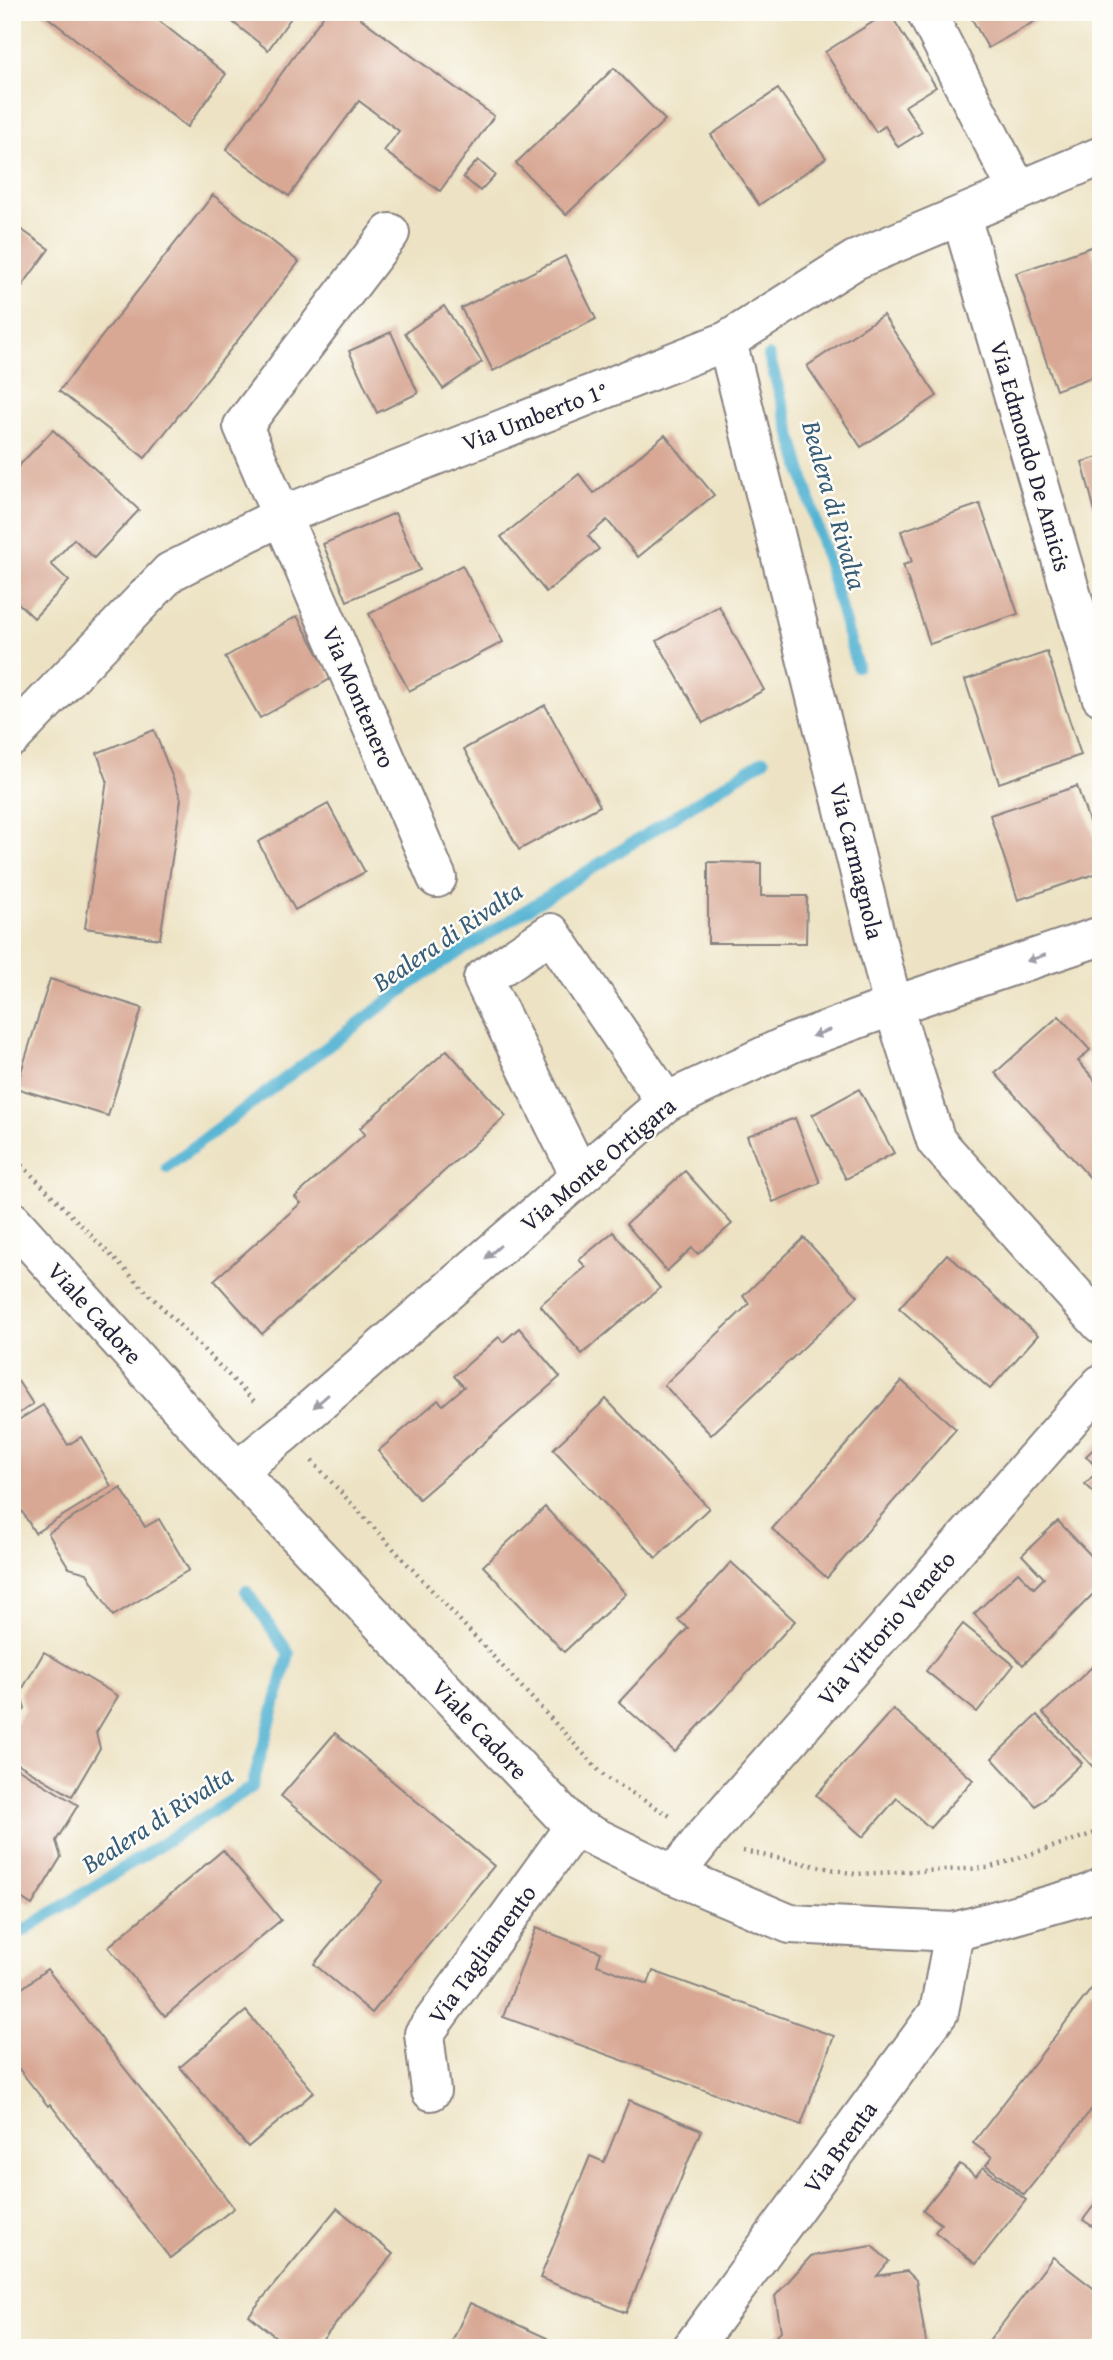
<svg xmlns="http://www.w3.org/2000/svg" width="1113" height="2360" viewBox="0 0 1113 2360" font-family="'Gentium Book Plus',serif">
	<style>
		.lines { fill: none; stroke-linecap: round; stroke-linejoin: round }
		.stream { stroke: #55b4d3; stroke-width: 12 }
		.building { fill: #d8a894 }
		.minor-casing { stroke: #888280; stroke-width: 42 }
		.path { stroke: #888280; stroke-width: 4.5; stroke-dasharray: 2 5; stroke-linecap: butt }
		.minor { stroke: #fff; stroke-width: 38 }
		.oneway { fill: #9c9ca7 }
		.labels { text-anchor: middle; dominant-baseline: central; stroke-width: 5; stroke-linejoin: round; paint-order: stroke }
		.street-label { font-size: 24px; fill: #22223b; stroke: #fdfcf7 }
		.water-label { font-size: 26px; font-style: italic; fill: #365c78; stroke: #fdfcf7 }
	</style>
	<rect width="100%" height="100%" fill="#fdfcf7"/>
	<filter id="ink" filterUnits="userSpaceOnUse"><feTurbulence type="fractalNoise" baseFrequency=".0143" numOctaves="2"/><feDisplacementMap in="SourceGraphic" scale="14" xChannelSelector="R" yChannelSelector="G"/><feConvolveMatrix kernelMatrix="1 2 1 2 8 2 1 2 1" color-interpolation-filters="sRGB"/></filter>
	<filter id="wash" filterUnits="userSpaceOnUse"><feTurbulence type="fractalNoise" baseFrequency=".00686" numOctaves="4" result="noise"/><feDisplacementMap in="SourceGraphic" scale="28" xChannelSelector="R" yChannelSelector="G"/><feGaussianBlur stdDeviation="1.57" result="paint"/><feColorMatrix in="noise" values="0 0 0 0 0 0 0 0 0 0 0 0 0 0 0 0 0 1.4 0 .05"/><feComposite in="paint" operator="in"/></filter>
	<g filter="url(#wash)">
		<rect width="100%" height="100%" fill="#ede3c4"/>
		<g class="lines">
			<!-- stream -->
			<g class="stream">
				<polyline points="769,356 857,666"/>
				<polyline points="167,1167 423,975 764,760"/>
				<polyline points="12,1938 252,1787 289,1654 246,1591"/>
			</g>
		</g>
		<g id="blocks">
			<!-- building -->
			<g class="building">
				<polygon points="41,12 148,12 226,74 187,127"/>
				<polygon points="220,12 295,12 268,50"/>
				<polygon points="326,12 352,12 494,116 440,191 384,151 399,131 359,101 289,196 226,150"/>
				<polygon points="889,12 936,87 905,106 922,132 898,147 885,126 876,132 825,52"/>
				<polygon points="968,12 1051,12 988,48"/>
				<polygon points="614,68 665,120 566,215 516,163"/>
				<polygon points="778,89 826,158 759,205 711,135"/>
				<polygon points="478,160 495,175 480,191 463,177"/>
				<polygon points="213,195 299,262 145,458 59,391"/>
				<polygon points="12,223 49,249 12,300"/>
				<polygon points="1091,247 1101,276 1101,374 1056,390 1016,273"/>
				<polygon points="565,256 596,319 493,371 461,308"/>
				<polygon points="444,306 482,362 443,389 405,333"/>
				<polygon points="883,315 937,396 861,447 807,366"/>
				<polygon points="391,332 418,393 377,413 349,351"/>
				<polygon points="53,430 139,510 94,558 74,539 51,564 69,581 34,618 16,601 12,605 12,473"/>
				<polygon points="665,435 714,495 638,557 607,520 588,536 599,549 546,592 501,537 579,474 594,493"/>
				<polygon points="1101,456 1101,517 1097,519 1082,462"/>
				<polygon points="980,504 1018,614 930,644 903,565 912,562 901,531"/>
				<polygon points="395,513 420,570 347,601 323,544"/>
				<polygon points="462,565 503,642 409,691 369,614"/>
				<polygon points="719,606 764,690 703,723 657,641"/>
				<polygon points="297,616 332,678 260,718 225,657"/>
				<polygon points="1047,652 1081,755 999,783 965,680"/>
				<polygon points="545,705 600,806 519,850 464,749"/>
				<polygon points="154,730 181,799 160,939 85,928 107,780 97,753"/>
				<polygon points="1077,786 1101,857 1101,872 1018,900 990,815"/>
				<polygon points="328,804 365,872 295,910 258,842"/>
				<polygon points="708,862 761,863 761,896 807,896 806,943 708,943"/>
				<polygon points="50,979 142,1008 108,1116 16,1088"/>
				<polygon points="1059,1016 1090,1050 1078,1061 1101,1087 1101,1190 995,1073"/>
				<polygon points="447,1050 506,1116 262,1334 214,1280 301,1203 295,1197 365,1134 360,1128"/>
				<polygon points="859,1089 894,1153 846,1179 812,1115"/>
				<polygon points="795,1118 820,1183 773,1202 747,1136"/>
				<polygon points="685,1171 732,1224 698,1254 692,1248 667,1271 626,1224"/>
				<polygon points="613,1232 660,1288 582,1354 540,1305 586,1267 579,1260"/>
				<polygon points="804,1238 858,1296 711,1435 664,1385 749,1304 743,1296"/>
				<polygon points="947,1254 1038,1335 990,1389 899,1308"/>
				<polygon points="519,1328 560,1377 419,1499 378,1451 438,1400 443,1405 464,1387 454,1376 499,1337 503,1342"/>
				<polygon points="12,1372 33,1404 12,1418"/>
				<polygon points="902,1381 956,1429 827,1578 772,1529"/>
				<polygon points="606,1399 709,1508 656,1558 553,1449"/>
				<polygon points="43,1405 68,1445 81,1437 111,1486 35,1533 12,1495 12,1424"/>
				<polygon points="1101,1442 1101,1499 1085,1484 1099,1470 1086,1456"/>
				<polygon points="121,1488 145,1527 159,1519 189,1570 113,1616 87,1573 69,1568 48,1533"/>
				<polygon points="545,1507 626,1594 564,1652 483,1566"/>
				<polygon points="1058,1521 1101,1566 1101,1586 1023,1665 974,1614 1018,1572 1034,1588 1044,1578 1022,1555"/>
				<polygon points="731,1562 795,1621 675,1752 619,1702 688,1628 678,1620"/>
				<polygon points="963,1624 1014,1665 977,1712 926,1671"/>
				<polygon points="44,1652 118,1696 96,1733 100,1748 72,1796 12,1760 12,1729 25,1708 20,1693"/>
				<polygon points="1094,1665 1101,1671 1101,1759 1093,1767 1043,1713"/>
				<polygon points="893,1709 973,1780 930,1828 897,1798 863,1837 816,1795"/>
				<polygon points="1037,1715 1082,1763 1036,1806 992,1758"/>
				<polygon points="335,1733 494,1866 372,2013 314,1964 383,1881 281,1796"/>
				<polygon points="12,1765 78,1805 56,1841 61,1857 32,1905 12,1892"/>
				<polygon points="223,1850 281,1920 165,2016 108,1947"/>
				<polygon points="536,1928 601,1952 597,1965 648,1984 653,1971 834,2036 801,2125 503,2017"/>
				<polygon points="47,1969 234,2208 170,2258 50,2104 48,2106 12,2060 12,1996"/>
				<polygon points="1092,1988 1101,1995 1101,2097 1024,2195 986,2165 992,2157 973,2143"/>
				<polygon points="246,2011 314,2092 248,2147 180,2067"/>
				<polygon points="629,2100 701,2130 626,2313 540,2278 590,2156 604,2162"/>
				<polygon points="960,2164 976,2176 983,2167 1026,2200 976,2264 935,2232 941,2224 923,2210"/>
				<polygon points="1101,2196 1101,2232 1083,2220"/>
				<polygon points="337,2208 393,2254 316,2348 289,2348 249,2315"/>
				<polygon points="872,2246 889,2261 877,2276 907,2271 916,2280 927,2348 778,2348 776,2336 781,2331 775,2296 811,2256"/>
				<polygon points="1053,2257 1101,2294 1101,2338 1093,2348 984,2348"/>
				<polygon points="470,2303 547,2338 543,2348 449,2348"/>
			</g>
		</g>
	</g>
	<g filter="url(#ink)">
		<use href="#blocks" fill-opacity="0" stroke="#888280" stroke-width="2"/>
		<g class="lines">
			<!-- minor casing -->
			<g class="minor-casing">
				<g id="minor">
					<polyline points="926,12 1018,191"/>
					<polyline points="961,216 1101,696"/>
					<polyline points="390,233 243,426 437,878"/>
					<polyline points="727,341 893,1006 936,1141 1101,1324"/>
					<polyline points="12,737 170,572 281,516 727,341 855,260 1101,156"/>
					<polyline points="580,1176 483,979 551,933 666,1102"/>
					<polyline points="12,1221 237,1471 574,1827 674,1875 790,1924 954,1932 1086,1895 1101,1888"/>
					<polyline points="237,1471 285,1432 666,1102 792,1043 893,1006 1101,936"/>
					<polyline points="674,1875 704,1837 1101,1384"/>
					<polyline points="431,2091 424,2034 574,1827"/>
					<polyline points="692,2348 939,2012 954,1932"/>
				</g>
			</g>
			<!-- path -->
			<g class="path">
				<polyline points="12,1155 257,1404"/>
				<polyline points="312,1461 605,1777 672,1817"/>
				<polyline points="743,1851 855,1874 988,1868 1101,1831"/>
			</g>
			<!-- minor -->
			<use href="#minor" class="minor"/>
		</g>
		<!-- one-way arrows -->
		<defs><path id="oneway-solid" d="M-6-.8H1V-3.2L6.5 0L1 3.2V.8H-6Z" transform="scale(1.75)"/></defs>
		<g class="oneway">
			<use href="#oneway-solid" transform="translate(1036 958) rotate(161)"/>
			<use href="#oneway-solid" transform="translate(821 1033) rotate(160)"/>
			<use href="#oneway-solid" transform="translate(493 1252) rotate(139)"/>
			<use href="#oneway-solid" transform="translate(321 1401) rotate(139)"/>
		</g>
	</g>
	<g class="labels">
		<!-- street labels -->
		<g class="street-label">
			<text transform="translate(535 416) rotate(-21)">Via Umberto 1°</text>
			<text transform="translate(1031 456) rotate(74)">Via Edmondo De Amicis</text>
			<text transform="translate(359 697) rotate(67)">Via Montenero</text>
			<text transform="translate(857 861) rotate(76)">Via Carmagnola</text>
			<text transform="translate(598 1164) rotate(-40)">Via Monte Ortigara</text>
			<text transform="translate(95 1313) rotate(48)">Viale Cadore</text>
			<text transform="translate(886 1628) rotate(-49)">Via Vittorio Veneto</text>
			<text transform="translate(480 1729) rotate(47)">Viale Cadore</text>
			<text transform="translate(482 1954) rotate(-54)">Via Tagliamento</text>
			<text transform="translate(840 2147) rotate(-54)">Via Brenta</text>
		</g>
		<!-- water labels -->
		<g class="water-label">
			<text transform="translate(835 505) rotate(74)">Bealera di Rivalta</text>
			<text transform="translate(447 936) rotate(-34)">Bealera di Rivalta</text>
			<text transform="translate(157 1819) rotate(-33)">Bealera di Rivalta</text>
		</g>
	</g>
	<!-- margin -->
	<rect width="1113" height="2360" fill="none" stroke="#fdfcf7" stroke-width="42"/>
</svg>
